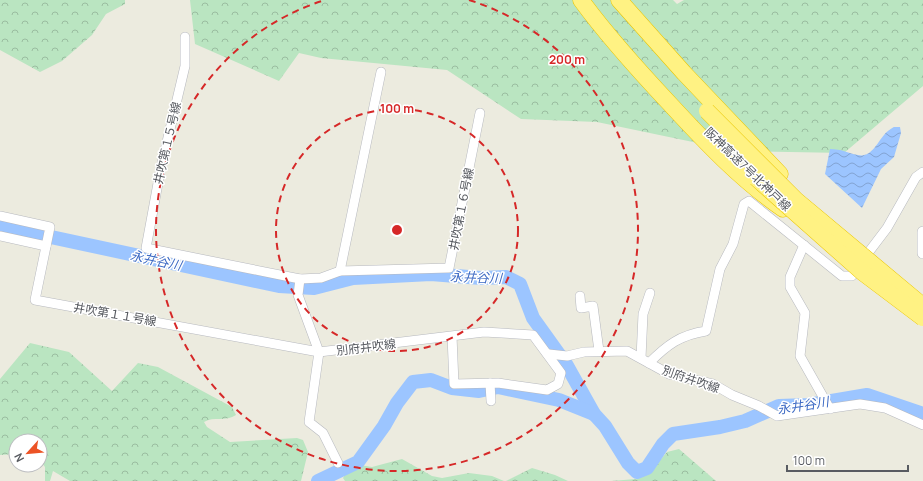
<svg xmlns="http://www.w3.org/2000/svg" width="923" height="481" viewBox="0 0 923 481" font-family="Manrope,'Noto Sans JP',sans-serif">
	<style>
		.forest { fill: url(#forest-crowns) }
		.water { fill: url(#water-waves) }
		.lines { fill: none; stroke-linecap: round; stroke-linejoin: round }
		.river { stroke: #9cc5ff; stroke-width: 14 }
		.minor-casing { stroke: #b7b9bf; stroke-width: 10 }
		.tertiary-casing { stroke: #b7b9bf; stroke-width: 12 }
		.motorway-casing { stroke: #ebc600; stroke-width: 17 }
		.minor { stroke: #fff; stroke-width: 9 }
		.tertiary { stroke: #fff; stroke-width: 11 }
		.motorway { stroke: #fff283; stroke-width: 16 }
		.motorway-bridge-casing { stroke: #ebc600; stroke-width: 17; stroke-linecap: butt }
		.motorway-bridge { stroke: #fff283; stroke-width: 16 }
		.ring { fill: none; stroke: #d62828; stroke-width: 2; stroke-dasharray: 7 5 }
		.labels { text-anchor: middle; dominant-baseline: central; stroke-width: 3; stroke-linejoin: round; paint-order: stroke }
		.street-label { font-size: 12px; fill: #585b61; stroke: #fff }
		.water-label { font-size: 13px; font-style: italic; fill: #3d6ac4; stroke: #fff }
		.centre { fill: #d62828; stroke: #fff; stroke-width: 2 }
		.ring-label { font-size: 12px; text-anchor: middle; font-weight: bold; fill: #d62828; stroke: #fff; stroke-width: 3; stroke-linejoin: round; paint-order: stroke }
	</style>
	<defs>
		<pattern id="forest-crowns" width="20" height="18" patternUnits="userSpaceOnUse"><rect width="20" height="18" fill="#bae5c1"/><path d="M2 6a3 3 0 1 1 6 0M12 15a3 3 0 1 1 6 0" fill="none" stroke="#9abda0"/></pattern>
		<pattern id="water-waves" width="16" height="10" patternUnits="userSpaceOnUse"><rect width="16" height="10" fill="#9cc5ff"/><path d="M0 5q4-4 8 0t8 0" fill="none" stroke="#82a3d2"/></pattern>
	</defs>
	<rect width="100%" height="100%" fill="#ecebdf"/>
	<!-- forest -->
	<g class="forest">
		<polygon points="0,0 125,0 125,4 106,14 92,35 62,61 40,72 0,50"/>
		<polygon points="190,0 673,0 677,4 684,0 923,0 923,86 844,153 736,151 597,122 521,119 447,70 321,58 299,53 279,81 195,44"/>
		<path d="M30,343l39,9 43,39 26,-28 20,4 74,40 4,8c-10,7 -22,1 -32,7l3,5 23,15 67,-4 6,2 5,12 -7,29h-231l-17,-10 -3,10h-5v-14l-5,-7v-19h-24v13l-16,1v-76z"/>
		<polygon points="679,449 716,481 611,481 636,479 655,466 667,452"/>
		<polygon points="402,459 432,476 442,478 469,473 492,476 504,481 345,481 343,478 346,473 360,465 372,467"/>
		<polygon points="532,468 555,475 568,481 506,481"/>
	</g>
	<!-- water -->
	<path class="water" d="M894,127h6l1,6 -7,24 -13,12 -19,39 -37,-34 5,-25c12,0 17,4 28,6 13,3 19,-12 26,-20 2,-3 6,-6 10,-8z"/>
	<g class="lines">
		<!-- river -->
		<g class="river">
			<polyline points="0,226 279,286 314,288 353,278 431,274 481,278 506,277 520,284 533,318 566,364 594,414 605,426 628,463 637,472 647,468 663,444 673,434 720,427 745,421 779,406 808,405 867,395 923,414"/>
			<polyline points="318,481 358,462 384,426 397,403 413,382 431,380 452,388 479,391 498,387 559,400 594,414"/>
		</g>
		<!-- minor casing -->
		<g class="minor-casing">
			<g id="minor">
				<polyline points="185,37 185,66 161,167 146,248 300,279 321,278 340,271 449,268 480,113"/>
				<polyline points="0,216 50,227 35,300 319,352 484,332 533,335 561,373 558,384 547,390 498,383 454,384 452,336"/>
				<polyline points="0,236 46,246"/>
				<polyline points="804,245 790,277 790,287 805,313 800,356 830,409"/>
				<polyline points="865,257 887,228 916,177 923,172"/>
				<polyline points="340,271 381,72"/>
				<polyline points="300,279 298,295 319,352 309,422 323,433 338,463"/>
				<polyline points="580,296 581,308 593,306 599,351"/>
				<polyline points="549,354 567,356 584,352 627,351 669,374 713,384 732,395 759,406 777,416 860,404 885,408 923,425"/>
				<polyline points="641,358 643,314 650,293"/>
				<path d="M649,363c18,-18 31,-28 57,-32l14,-62 13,-25 11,-40 5,-3 93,75h10l7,-10"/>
				<polyline points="490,383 491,401"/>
			</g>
		</g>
		<!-- tertiary casing -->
		<g class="tertiary-casing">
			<polyline id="tertiary" points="923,232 923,253"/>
		</g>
		<!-- motorway casing -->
		<g class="motorway-casing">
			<g id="motorway">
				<path d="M581,0c27,37 58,71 89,104 35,38 71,76 113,105"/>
				<polyline points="619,0 684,73 780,174"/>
			</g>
		</g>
		<!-- minor -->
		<use href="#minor" class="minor"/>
		<!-- tertiary -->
		<use href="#tertiary" class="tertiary"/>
		<!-- motorway -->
		<use href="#motorway" class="motorway"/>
		<!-- motorway-bridge casing -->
		<g class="motorway-bridge-casing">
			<g id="motorway-bridge">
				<polyline points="707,111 796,200 923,306"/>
				<polyline points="756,178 862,272 923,318"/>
			</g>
		</g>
		<!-- motorway-bridge -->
		<use href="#motorway-bridge" class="motorway-bridge"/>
	</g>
	<!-- distance rings -->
	<g class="ring">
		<circle cx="397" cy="230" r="121"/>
		<path d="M469 0A241 241 0 1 1 325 0"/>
	</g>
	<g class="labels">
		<!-- street labels -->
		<g class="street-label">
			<text transform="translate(167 143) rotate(-77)">井吹第１５号線</text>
			<text transform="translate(748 169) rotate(44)">阪神高速7号北神戸線</text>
			<text transform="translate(461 209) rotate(-79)">井吹第１６号線</text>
			<text transform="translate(115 314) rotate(10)">井吹第１１号線</text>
			<text transform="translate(366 347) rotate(-7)">別府井吹線</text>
			<text transform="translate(691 379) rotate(19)">別府井吹線</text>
		</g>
		<!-- water labels -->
		<g class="water-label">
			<text transform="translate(156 260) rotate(12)">永井谷川</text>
			<text transform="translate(476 277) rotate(2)">永井谷川</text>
			<text transform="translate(803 405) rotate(-9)">永井谷川</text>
		</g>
	</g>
	<circle cx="397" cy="230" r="6" class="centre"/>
	<g class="ring-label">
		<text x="567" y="64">200 m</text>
		<text x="397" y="113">100 m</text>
	</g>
	<!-- north arrow -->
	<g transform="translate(28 453) rotate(243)"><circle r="19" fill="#ffffff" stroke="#bcbdc0"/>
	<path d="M0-3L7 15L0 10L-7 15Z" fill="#ec5325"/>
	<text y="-6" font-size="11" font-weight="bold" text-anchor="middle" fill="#585b61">N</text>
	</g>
	<!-- scale -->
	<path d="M787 465v6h121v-6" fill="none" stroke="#585b61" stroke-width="2"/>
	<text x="793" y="465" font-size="12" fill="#585b61" stroke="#ffffff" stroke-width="3" paint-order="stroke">100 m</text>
</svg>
